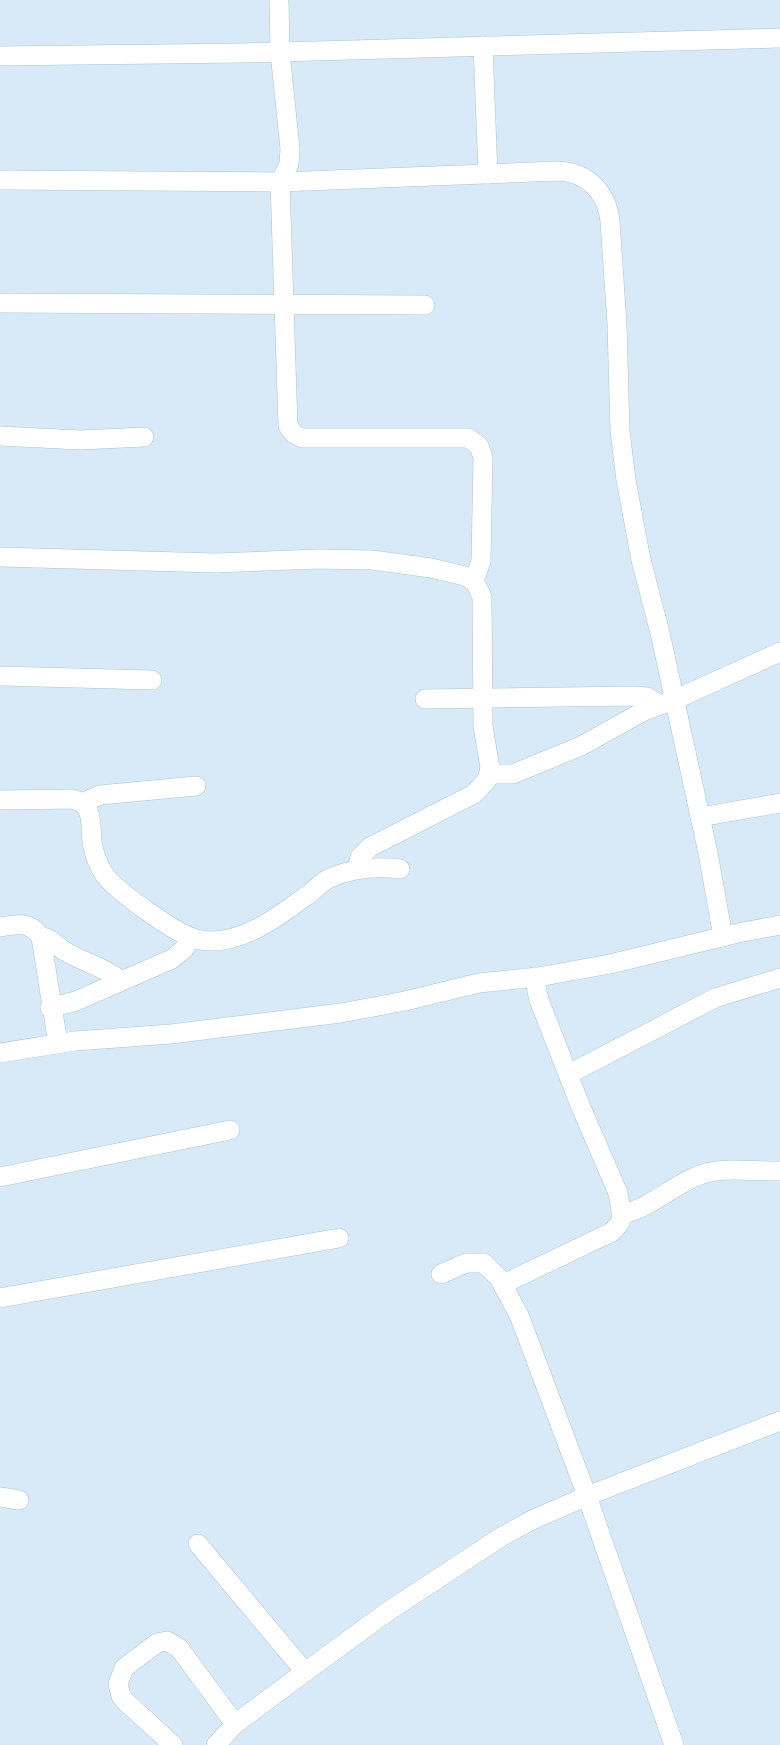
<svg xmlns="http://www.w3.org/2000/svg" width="780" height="1745" viewBox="0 0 780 1745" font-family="'Public Sans',sans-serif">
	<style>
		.residential { fill: #d8eaf7 }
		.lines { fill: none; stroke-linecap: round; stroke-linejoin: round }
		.minor-casing { stroke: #abc5d1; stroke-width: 20 }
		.minor { stroke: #fff; stroke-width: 19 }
	</style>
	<rect width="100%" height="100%" fill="#ebf5fe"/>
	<!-- residential -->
	<rect class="residential" x="0" y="0" width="780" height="1745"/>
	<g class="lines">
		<!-- minor casing -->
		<g class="minor-casing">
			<g id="minor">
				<polyline points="279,0 280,52 290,149 289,164 280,182 288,426 294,434 302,438 468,438 479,446 483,457 481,561 477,573 470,579"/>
				<polyline points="483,46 488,174"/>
				<polyline points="0,56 242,53 780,38"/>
				<path d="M0,180l280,2 278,-11c29,1 49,21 52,50l7,103 3,107 6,49 15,80 19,73 48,220 15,84"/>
				<polyline points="0,303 425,305"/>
				<polyline points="0,436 80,440 144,437"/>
				<polyline points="0,557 216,563 318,559 372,560 431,568 465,576 475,582 482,597 483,726 490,768 487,780 474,794 370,847 360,857 357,869"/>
				<polyline points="0,676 152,680"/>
				<polyline points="425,699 635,696 647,697 659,705"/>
				<polyline points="489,774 513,774 581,746 644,711 674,700 780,652"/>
				<path d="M0,800l73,-1c22,7 17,25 19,43 2,11 6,23 12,32 12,17 72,60 92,65 39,10 81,-21 110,-43 8,-5 15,-14 24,-18 23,-10 46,-12 70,-9"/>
				<polyline points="82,803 100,795 196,786"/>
				<polyline points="700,817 780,803"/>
				<path d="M0,927c16,-3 30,-6 41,10l17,107"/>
				<path d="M41,937c11,1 14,8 22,13 19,12 42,17 59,31"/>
				<polyline points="50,1008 76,1001 172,959 184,949 190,937"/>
				<polyline points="0,1053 75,1041 171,1034 341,1013 405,1001 479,983 538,977 610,964 738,933 780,925"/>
				<polyline points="569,1074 715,998 780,978"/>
				<polyline points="0,1177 230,1130"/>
				<path d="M622,1214c29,-6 47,-26 73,-37 26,-12 57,-5 85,-6"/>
				<polyline points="441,1274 466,1263 484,1263 499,1278 519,1315 587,1496 674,1745"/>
				<polyline points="503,1284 612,1232 620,1223 622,1217 618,1193 580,1105 539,1000 534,977"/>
				<polyline points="0,1298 339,1238"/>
				<polyline points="0,1497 19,1500"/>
				<polyline points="198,1544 305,1672"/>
				<polyline points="173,1745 125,1701 121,1696 118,1684 124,1668 157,1643 167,1641 179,1648 235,1724"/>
				<polyline points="216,1745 235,1724 305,1672 387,1612 501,1537 532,1520 587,1496 780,1421"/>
			</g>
		</g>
		<!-- minor -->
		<use href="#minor" class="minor"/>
	</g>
</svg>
